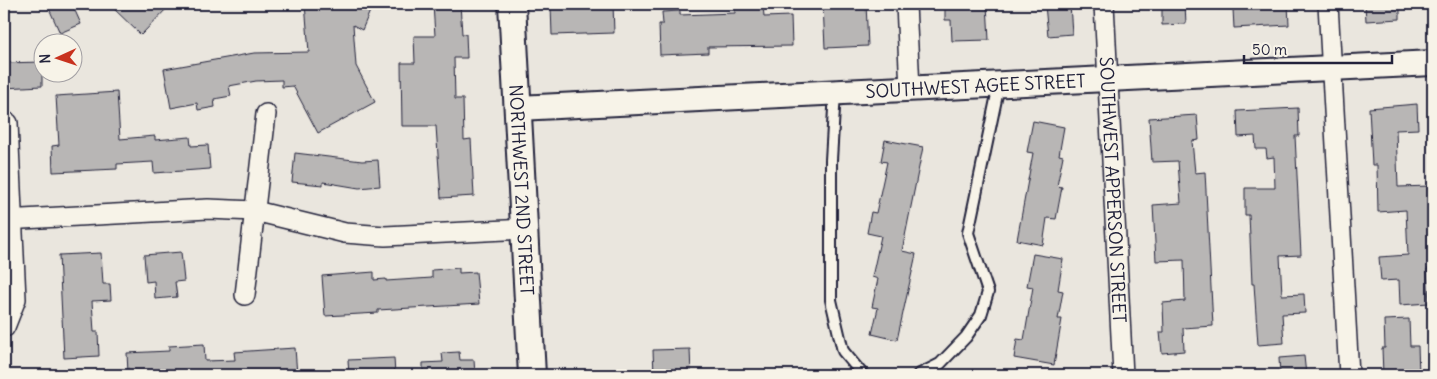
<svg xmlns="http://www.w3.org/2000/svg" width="1437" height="379" viewBox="0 0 1437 379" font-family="Delius,sans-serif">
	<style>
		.building { fill: #b8b6b5; stroke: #22223b }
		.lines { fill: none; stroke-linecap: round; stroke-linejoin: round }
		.service-casing { stroke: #22223b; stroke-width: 14 }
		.minor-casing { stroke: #22223b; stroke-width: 22 }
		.tertiary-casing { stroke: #22223b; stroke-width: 28 }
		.secondary-casing { stroke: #22223b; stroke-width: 30 }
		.service { stroke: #f7f3e8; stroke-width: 10 }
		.minor { stroke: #f7f3e8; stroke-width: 19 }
		.tertiary { stroke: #f7f3e8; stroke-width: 24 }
		.secondary { stroke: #f7f3e8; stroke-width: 26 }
		.labels { text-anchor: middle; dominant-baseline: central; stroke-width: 4; stroke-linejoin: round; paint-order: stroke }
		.street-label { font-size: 18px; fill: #22223b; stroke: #f7f3e8 }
	</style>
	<rect width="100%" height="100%" fill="#eae6de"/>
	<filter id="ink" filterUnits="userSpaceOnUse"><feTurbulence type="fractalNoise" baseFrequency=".02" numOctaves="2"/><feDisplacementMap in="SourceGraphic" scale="10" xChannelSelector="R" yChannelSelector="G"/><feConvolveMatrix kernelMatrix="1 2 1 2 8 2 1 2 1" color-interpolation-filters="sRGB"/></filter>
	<g filter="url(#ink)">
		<!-- building -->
		<g class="building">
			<polygon points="47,4 72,4 81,24 60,33"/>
			<polygon points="109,4 171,4 141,35"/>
			<polygon points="305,4 373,4 362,30 353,25 356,66 375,102 318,133 293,86 282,87 282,80 256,81 229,86 231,96 214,99 215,107 198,110 197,103 171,108 164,69 254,53 309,52"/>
			<polygon points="433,4 460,4 462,34 466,34 467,58 454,58 455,99 463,99 464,140 471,139 474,196 441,198 436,126 402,126 401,63 415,63 414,36 435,36"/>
			<polygon points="613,4 614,33 552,35 551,6"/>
			<polygon points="735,4 763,4 764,17 791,16 792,46 708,47 708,53 660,55 659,24 663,24 662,12 680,11 680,15 735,13"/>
			<polygon points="823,4 866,4 868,46 825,48"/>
			<polygon points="945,4 987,4 989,40 952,41 951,20 945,20"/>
			<polygon points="1070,4 1072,34 1048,36 1045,5"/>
			<polygon points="1162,4 1185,4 1186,24 1162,25"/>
			<polygon points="1243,4 1288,4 1289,25 1234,28 1233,9 1243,9"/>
			<polygon points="1365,4 1400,4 1400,19 1366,21"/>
			<polygon points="42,62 42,86 4,88 4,63"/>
			<polygon points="117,92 120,139 155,136 155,140 190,137 191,146 208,145 210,169 154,173 153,162 117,164 117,169 53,172 52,146 59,145 56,96"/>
			<polygon points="1417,104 1418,129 1396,130 1398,187 1431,186 1433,269 1427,269 1429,303 1400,305 1399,280 1381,281 1379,257 1408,255 1406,210 1378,212 1377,165 1372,165 1369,108"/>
			<polygon points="1298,108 1299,136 1295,136 1301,255 1280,256 1282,295 1304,294 1305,313 1282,314 1284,343 1258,345 1254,284 1252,284 1249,215 1245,215 1245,188 1275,188 1274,157 1267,158 1266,149 1256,149 1255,136 1238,137 1237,111"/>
			<polygon points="1197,115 1199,140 1192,141 1195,173 1205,172 1213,326 1183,328 1184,351 1162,353 1160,332 1164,332 1163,303 1185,301 1184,260 1156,261 1153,205 1181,203 1178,161 1152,162 1149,118"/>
			<polygon points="1033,121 1064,127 1059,155 1063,156 1057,186 1062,187 1056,219 1047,218 1043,245 1017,240 1033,153 1027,152"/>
			<polygon points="885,140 923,147 902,251 916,254 897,340 872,334 878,308 872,307 878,279 872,277 881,236 867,233 871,212 876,213 887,162 881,161"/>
			<polygon points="295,153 362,161 378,160 380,186 359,188 323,182 323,185 292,182"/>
			<polygon points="181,252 184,281 175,282 177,297 155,299 154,281 146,282 144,255"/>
			<polygon points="101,253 103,284 110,284 111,300 92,301 94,332 98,332 99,356 64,358 59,255"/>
			<polygon points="1033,254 1063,259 1058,290 1063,291 1058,319 1062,319 1054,365 1014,358 1017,339 1024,340 1033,287 1027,286"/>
			<polygon points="459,268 459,273 476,272 479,304 378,310 378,313 325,316 322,276 374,272 374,280 386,279 386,281 432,278 432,270"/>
			<polygon points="1409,319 1410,346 1418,346 1419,374 1383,375 1382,348 1385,348 1384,320"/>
			<polygon points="204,344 205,361 235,360 234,352 295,348 297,375 184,375 184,370 128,373 127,353 169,351 169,346"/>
			<polygon points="690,349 691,375 654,375 653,350"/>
			<polygon points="459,352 460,360 474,360 475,375 423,375 423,363 443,362 442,353"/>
			<polygon points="1304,356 1306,375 1280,375 1279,358"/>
			<polygon points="394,358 395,375 349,375 348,360"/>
		</g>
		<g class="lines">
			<!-- service casing -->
			<g class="service-casing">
				<g id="service">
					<polyline points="835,92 831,160 831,300 843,351 863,375"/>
					<polyline points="918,375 940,364 966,337 981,315 988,292 968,233 999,85"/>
				</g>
			</g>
			<!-- minor casing -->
			<g class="minor-casing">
				<g id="minor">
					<polyline points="906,4 910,89"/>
					<path id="s1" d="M1104,4l19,371"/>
					<polyline points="1328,4 1349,375"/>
					<polyline points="4,220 208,209 255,211 345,233 385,236 524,229"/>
					<polyline points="245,295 266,114"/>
					<polyline points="5,327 16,299 8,123"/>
				</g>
			</g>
			<!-- tertiary casing -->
			<g class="tertiary-casing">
				<g id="tertiary">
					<path id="s2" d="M518,108l915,-45"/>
				</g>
			</g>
			<!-- secondary casing -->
			<g class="secondary-casing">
				<g id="secondary">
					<path id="s3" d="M512,4l20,371"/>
				</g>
			</g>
			<!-- service -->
			<use href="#service" class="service"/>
			<!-- minor -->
			<use href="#minor" class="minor"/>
			<!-- tertiary -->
			<use href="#tertiary" class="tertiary"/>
			<!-- secondary -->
			<use href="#secondary" class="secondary"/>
		</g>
	</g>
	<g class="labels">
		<!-- street labels -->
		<g class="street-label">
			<text stroke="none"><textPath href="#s2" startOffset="458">SOUTHWEST AGEE STREET</textPath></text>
			<text stroke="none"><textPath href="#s3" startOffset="186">NORTHWEST 2ND STREET</textPath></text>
			<text stroke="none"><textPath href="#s1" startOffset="186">SOUTHWEST APPERSON STREET</textPath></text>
		</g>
	</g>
	<!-- margin -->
	<rect width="1437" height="379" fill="none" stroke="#f7f3e8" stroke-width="20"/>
	<rect x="10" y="10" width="1417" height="359" fill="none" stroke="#22223b" stroke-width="2" filter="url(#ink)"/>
	<!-- north arrow -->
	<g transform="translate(58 58) rotate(267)"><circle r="24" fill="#f7f3e8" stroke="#a29fa3"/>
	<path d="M0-4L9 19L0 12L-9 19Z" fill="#c8321e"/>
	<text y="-8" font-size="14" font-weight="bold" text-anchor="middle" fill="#22223b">N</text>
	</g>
	<!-- scale -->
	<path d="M1244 55v8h148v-8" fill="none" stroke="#22223b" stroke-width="2.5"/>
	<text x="1252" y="55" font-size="15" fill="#22223b" stroke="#f7f3e8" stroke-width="4" paint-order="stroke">50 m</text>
</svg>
